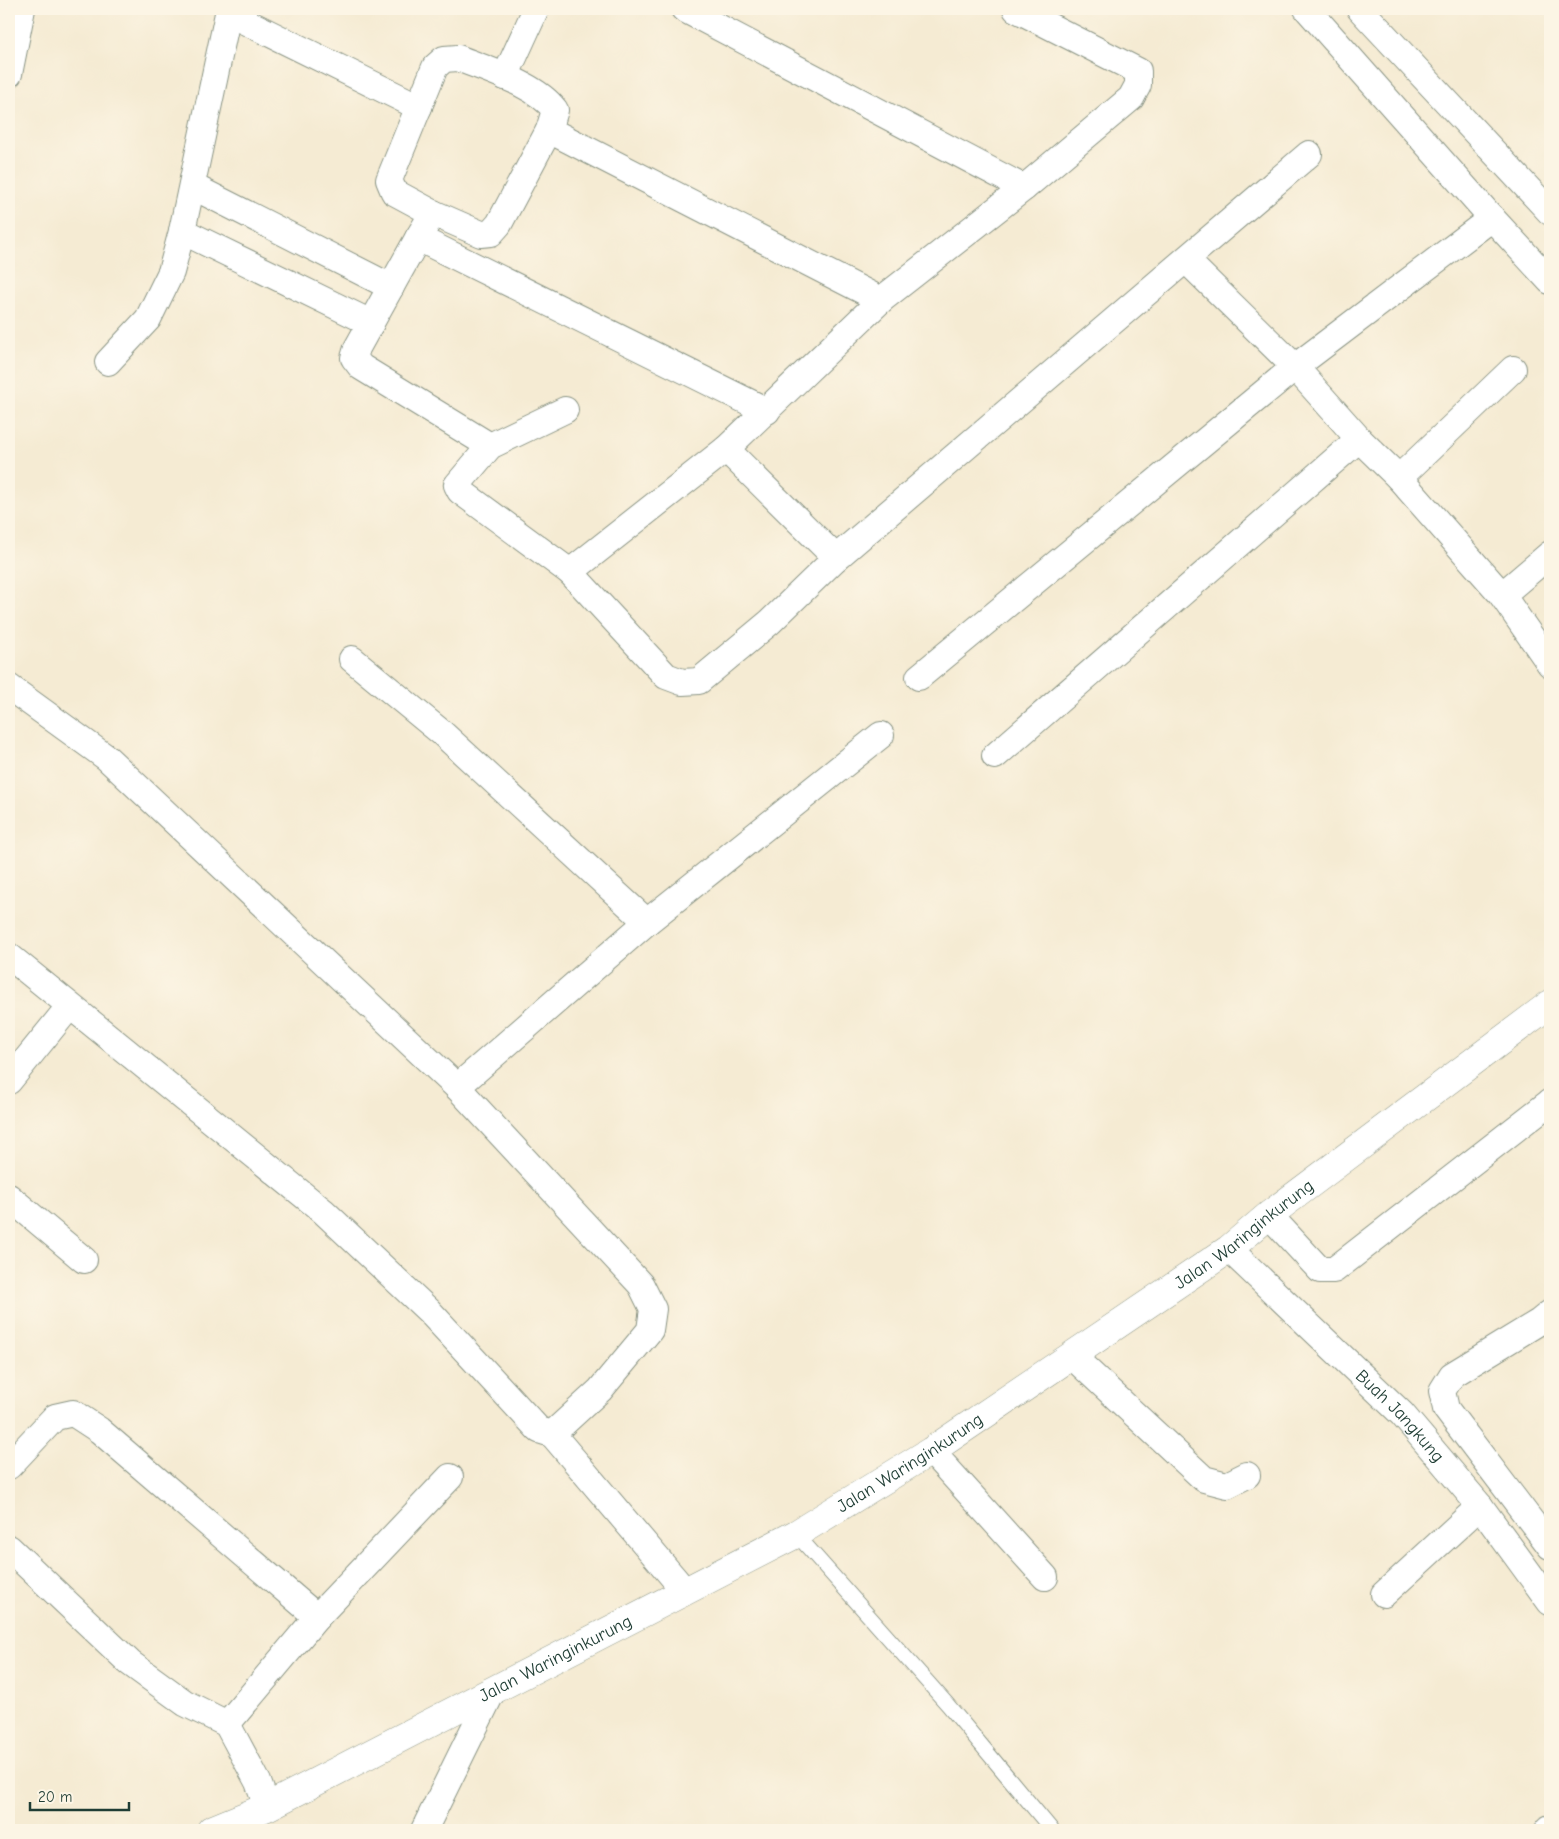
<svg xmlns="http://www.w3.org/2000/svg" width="1559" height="1839" viewBox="0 0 1559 1839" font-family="'Comic Neue',sans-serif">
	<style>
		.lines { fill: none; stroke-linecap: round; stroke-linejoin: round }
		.lane-casing { stroke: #8a9484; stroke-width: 16 }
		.street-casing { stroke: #8a9484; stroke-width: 28 }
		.secondary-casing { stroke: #8a9484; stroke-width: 29 }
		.lane { stroke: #fff; stroke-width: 14 }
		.street { stroke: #fff; stroke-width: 26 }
		.secondary { stroke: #fff; stroke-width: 28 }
		.labels { text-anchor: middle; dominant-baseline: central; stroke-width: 4; stroke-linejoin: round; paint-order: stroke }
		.street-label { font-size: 18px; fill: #1f3d34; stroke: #fcf5e5 }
	</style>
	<rect width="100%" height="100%" fill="#fcf5e5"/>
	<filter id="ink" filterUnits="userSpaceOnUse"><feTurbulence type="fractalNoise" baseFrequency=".02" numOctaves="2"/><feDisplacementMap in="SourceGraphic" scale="10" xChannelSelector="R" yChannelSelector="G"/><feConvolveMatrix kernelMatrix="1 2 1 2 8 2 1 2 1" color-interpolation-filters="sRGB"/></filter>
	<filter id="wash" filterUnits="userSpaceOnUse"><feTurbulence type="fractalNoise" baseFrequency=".0096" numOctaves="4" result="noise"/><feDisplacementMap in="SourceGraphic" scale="20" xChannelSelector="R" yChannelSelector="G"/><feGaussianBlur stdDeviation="1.12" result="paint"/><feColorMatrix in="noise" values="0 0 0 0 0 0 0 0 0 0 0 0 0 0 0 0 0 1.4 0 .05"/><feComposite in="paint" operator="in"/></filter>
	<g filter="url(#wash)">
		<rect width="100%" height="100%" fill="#f5ebd3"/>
	</g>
	<g filter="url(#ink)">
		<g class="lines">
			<!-- lane casing -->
			<g class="lane-casing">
				<polyline id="lane" points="796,1534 948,1705 1052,1830"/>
			</g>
			<!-- street casing -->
			<g class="street-casing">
				<g id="street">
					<polyline points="684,9 1024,188"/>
					<polyline points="1307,9 1492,218 1550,281"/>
					<polyline points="1360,9 1550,212"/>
					<polyline points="228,13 419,107"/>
					<path d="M458,58c29,12 78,26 97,52l-6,20 -50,94 -8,9 -10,1 -48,-21 -39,-21 -5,-12 46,-113 9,-8z"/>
					<polyline points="9,74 22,9"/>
					<polyline points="505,77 536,9"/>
					<polyline points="549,130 881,300"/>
					<polyline points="192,186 391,287"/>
					<polyline points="433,213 418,238 767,411"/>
					<polyline points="182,231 371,323"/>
					<polyline points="418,238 357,348 354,358 361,367 490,446"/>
					<polyline points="1187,261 1295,367 1359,439 1399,478 1502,595 1550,664"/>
					<polyline points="108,362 148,319 171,272 182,231 229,9"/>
					<polyline points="565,410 490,446 457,485 460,491 570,572 666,676 682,682 699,681 770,622 836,558 726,449"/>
					<polyline points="1399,478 1513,369"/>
					<polyline points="836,558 1309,154"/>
					<polyline points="570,572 726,449 881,300 1024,188 1131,98 1138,85 1138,71 1016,9"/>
					<polyline points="1502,595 1550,554"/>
					<polyline points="352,659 442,733 647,922"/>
					<polyline points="919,677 1295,367 1492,218"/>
					<polyline points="9,687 107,758 457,1087 641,1285 653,1309 650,1330 600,1390 552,1434 539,1430 429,1311 323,1211 9,956"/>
					<polyline points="995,756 1359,439"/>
					<polyline points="9,1081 69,1007"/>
					<polyline points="457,1087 647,922 881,735"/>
					<polyline points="9,1197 84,1260"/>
					<polyline points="1269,1215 1320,1270 1334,1270 1550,1102"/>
					<path id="s1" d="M1229,1249l173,165 78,92 70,96"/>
					<polyline points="1550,1313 1539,1322 1452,1375 1442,1391 1446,1409 1550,1546"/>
					<polyline points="1072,1356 1204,1479 1227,1485 1247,1475"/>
					<polyline points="552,1434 684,1590"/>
					<polyline points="931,1451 1045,1577"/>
					<polyline points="9,1466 55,1417 73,1413 99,1430 317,1617"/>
					<polyline points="9,1548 130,1663 185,1703 227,1724 258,1782 267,1807"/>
					<polyline points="1384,1594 1480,1506"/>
					<polyline points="227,1724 317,1617 450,1477"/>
					<polyline points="424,1830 492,1692"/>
					<polyline points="1548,1830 1550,1828"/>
				</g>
			</g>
			<!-- secondary casing -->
			<g class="secondary-casing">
				<g id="secondary">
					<path id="s2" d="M211,1830l56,-23 529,-273 135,-83 298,-202 40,-34 281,-211"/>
				</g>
			</g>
			<!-- lane -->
			<use href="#lane" class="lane"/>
			<!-- street -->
			<use href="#street" class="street"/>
			<!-- secondary -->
			<use href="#secondary" class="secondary"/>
		</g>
	</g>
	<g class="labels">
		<!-- street labels -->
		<g class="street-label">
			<text stroke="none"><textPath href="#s2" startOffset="1195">Jalan Waringinkurung</textPath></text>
			<text stroke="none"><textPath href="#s1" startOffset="239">Buah Jangkung</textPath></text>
			<text stroke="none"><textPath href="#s2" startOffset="790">Jalan Waringinkurung</textPath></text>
			<text stroke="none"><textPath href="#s2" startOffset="385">Jalan Waringinkurung</textPath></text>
		</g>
	</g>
	<!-- margin -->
	<rect width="1559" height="1839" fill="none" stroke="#fcf5e5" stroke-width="30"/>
	<!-- scale -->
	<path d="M30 1802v8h99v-8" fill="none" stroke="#1f3d34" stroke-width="2.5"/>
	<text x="38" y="1802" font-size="15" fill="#1f3d34" stroke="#fcf5e5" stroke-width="4" paint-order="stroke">20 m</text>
</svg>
